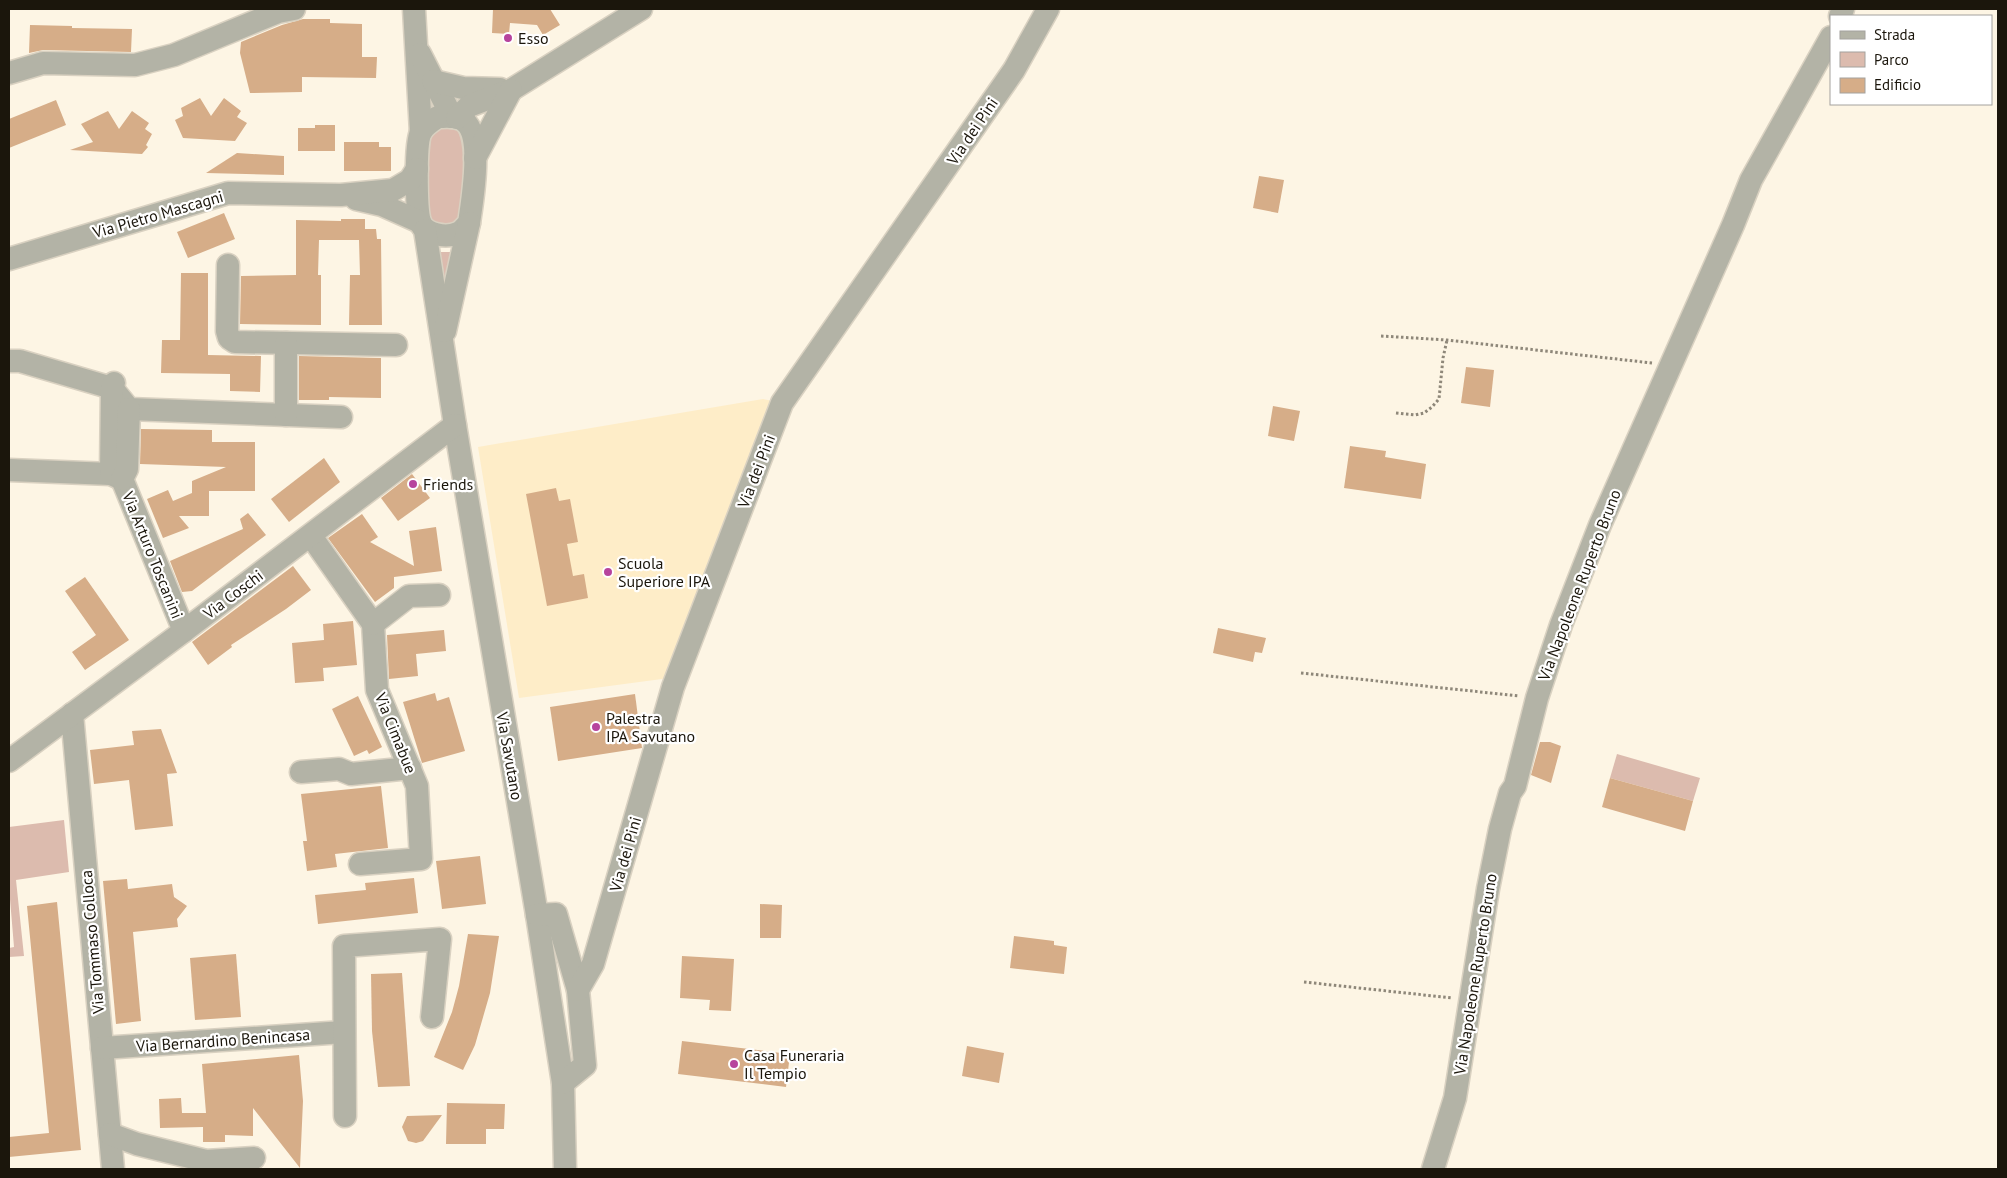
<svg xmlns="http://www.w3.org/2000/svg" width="2007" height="1178" viewBox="0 0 2007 1178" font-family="'PT Sans',sans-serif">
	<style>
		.built { fill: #feedc8 }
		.green { fill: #dcbbae }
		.building { fill: #d6ad88 }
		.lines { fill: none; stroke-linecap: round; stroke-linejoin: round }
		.minor-casing { stroke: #d9d1c1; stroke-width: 25 }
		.path { stroke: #8e8779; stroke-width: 3; stroke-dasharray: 2.5 2.5; stroke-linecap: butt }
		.minor { stroke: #b3b3a6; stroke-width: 22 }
		.poi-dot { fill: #b7449d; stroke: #fff; stroke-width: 2 }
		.labels { text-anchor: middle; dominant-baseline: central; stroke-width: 4.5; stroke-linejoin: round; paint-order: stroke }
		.poi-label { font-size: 16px; fill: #1b160c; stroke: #fff; text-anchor: start }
		.street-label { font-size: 16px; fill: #1b160c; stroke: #fff }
	</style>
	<rect width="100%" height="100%" fill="#fdf5e4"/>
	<!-- built -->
	<polygon class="built" points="763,399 782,403 677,677 519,698 478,447"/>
	<!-- green -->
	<g class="green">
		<path d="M442,124l19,6 7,22 -8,69 -19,8 -13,-14c-1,-22 -6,-63 6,-83 1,-3 5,-6 8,-8z"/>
		<polygon points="435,252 453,252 445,296"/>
		<polygon points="1617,754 1700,778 1693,801 1610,778"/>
		<polygon points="64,820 69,872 16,880 24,956 9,957 9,948 14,947 9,887 9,827"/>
	</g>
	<!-- building -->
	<g class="building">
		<polygon points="493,9 550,9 560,25 543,35 537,25 510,23 509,34 492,33"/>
		<polygon points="303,19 330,19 330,23 362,24 362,57 377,57 376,78 302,77 302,92 250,93 240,53 241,42 282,25"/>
		<polygon points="30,25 72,26 72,28 132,29 131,52 43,50 29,53"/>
		<polygon points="200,98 211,116 224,98 241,111 237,117 247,123 235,141 183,138 175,120 183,116 181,108"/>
		<polygon points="56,100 66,125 9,148 9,119"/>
		<polygon points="108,111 119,129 132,111 149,123 145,129 152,134 146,145 148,147 142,154 70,150 93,142 81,124"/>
		<polygon points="315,125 335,125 335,151 298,151 298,128 315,128"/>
		<polygon points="344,142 379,142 379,147 391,147 391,171 344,171"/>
		<polygon points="237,153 284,156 284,175 206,173"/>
		<polygon points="1259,176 1284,180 1278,213 1253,208"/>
		<polygon points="224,213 235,239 188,258 177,232"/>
		<polygon points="341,219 365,219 365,229 376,229 377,239 381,239 382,325 349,325 350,275 360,275 359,240 319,240 318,275 321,275 321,325 240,324 241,276 296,275 296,220 341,221"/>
		<polygon points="181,273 208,273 208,355 261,356 260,392 230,391 230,374 161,373 162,340 180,340"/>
		<polygon points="299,356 381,358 381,398 329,397 329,400 299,400"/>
		<polygon points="1466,367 1494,370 1490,407 1461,403"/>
		<polygon points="1273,406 1300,411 1294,441 1268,436"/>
		<polygon points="141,429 212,430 212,442 255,442 255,491 209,491 209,516 179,516 189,528 163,538 147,499 168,490 173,501 192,493 192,481 226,467 140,464"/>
		<polygon points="1350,446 1386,451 1385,457 1426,464 1421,499 1344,488"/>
		<polygon points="324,458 340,482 289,522 271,499"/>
		<polygon points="412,474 430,498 398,521 381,498"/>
		<polygon points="556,488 559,501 570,499 578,542 567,544 573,576 584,574 588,598 547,606 526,494"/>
		<polygon points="248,513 266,535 192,591 182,592 170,561 243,529 240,519"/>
		<polygon points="362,514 378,537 370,542 414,566 409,531 436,527 442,571 394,577 394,588 375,602 328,538"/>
		<polygon points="293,566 311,590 286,609 231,645 232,647 208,665 192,642"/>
		<polygon points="85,577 129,640 85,670 72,652 96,635 65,591"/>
		<polygon points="353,621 357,665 323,668 324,681 295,683 292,643 324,640 323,624"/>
		<polygon points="1218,628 1266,638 1262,653 1255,652 1253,662 1213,653"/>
		<polygon points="444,630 446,651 416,654 418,676 389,679 387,635"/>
		<polygon points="435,693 437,701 449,697 465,751 422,763 403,702"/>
		<polygon points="635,694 642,748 558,761 550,707"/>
		<polygon points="358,696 382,747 369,754 367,750 354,756 332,709"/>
		<polygon points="161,729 177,773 167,774 173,826 135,830 129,780 94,784 90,750 134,745 132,731"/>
		<polygon points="1540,742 1550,742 1561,746 1551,783 1531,775"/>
		<polygon points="1610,778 1693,801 1685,831 1602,807"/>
		<polygon points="381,786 388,848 335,854 337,867 307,871 303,841 307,841 301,794"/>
		<polygon points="480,856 486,904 442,909 436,861"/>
		<polygon points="414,878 418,913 318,924 315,895 366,890 365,883"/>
		<polygon points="127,879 128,889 172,884 174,897 187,906 177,919 178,927 133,932 141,1021 116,1024 103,881"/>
		<polygon points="57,902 81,1150 9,1157 9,1137 49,1133 27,906"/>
		<polygon points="760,904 782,905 781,938 760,938"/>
		<polygon points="468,934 499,936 490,993 475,1045 463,1070 434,1057 452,1012 459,986"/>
		<polygon points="1014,936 1054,941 1054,945 1067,947 1064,974 1010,968"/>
		<polygon points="236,954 241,1017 195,1020 190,958"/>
		<polygon points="682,956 734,959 731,1011 709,1010 710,1000 680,998"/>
		<polygon points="402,973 410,1086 378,1087 372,1031 371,974"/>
		<polygon points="682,1041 790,1054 786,1087 678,1074"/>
		<polygon points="967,1046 1004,1053 999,1083 962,1076"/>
		<polygon points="299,1055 303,1101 300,1168 253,1108 253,1136 225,1135 225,1142 203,1142 203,1127 160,1128 159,1099 181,1098 182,1113 206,1113 202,1064"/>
		<polygon points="447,1103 505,1104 504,1129 486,1129 486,1144 446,1144"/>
		<polygon points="442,1115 423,1141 416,1143 408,1141 402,1127 407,1116"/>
	</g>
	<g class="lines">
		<!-- minor casing -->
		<g class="minor-casing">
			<g id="minor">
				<polyline points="414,9 421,132"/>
				<polyline points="1840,16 1843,9"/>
				<polyline points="420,54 452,117"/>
				<polyline points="9,73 43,63 135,65 174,55 278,12 294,9"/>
				<polyline points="433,81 463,88 500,89"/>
				<path d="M438,117c8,0 17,-1 23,2 24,11 11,83 8,104 -3,3 -7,8 -11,10 -12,5 -33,2 -38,-11 -4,-13 -5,-79 1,-90 4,-7 11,-11 17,-15z"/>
				<polyline points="457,118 469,106 511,90 641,9"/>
				<polyline points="475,158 511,90"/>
				<polyline points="356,199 382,205 420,222"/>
				<polyline points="425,230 455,425 537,915 563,1083 565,1169"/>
				<polyline points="9,259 228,193 341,195 393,190 410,180 417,169"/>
				<polyline points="228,265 227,331 229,338 235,342 396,345"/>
				<polyline points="445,331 469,223"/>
				<polyline points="9,361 20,361 112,388 129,409 341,417"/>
				<polyline points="286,415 286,343"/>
				<polyline points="9,470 111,474 122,479"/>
				<polyline points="111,474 112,388 114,383"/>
				<polyline points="122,479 184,631"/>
				<polyline points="122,479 127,469 129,409"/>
				<polyline points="311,536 373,624 377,690 417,786 421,859 360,864"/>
				<polyline points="373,624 409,596 439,595"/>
				<polyline points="72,714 113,1169"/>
				<polyline points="9,761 184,631 455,425"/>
				<polyline points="301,772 339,769 351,774 410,768"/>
				<polyline points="537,915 556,914 578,990 585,1065 563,1083"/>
				<polyline points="578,990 593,964 673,687 782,403 1014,70 1048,9"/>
				<polyline points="102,1048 344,1032"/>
				<polyline points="345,1116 344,946 440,939 432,1017"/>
				<polyline points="110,1134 137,1144 206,1161 254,1158"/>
				<polyline points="1433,1169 1455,1098 1488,889 1500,829 1510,793 1515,786 1537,698 1561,625 1600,525 1733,225 1751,180 1831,37"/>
			</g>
		</g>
		<!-- path -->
		<g class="path">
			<polyline points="1381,336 1447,340 1652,363"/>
			<polyline points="1396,413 1415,415 1424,413 1432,407 1439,399 1443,358 1447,340"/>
			<polyline points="1301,673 1519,696"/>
			<polyline points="1304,982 1452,998"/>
		</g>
		<!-- minor -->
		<use href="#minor" class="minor"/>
	</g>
	<!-- markers -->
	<g class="poi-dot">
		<circle cx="508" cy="38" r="5"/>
		<circle cx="413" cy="484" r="5"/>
		<circle cx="608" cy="572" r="5"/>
		<circle cx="596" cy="727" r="5"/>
		<circle cx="734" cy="1064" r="5"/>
	</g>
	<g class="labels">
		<!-- poi labels -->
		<g class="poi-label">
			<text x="518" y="38">Esso</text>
			<text x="423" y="484">Friends</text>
			<text x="618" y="563">Scuola<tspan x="618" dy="18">Superiore IPA</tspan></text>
			<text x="606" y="718">Palestra<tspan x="606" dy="18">IPA Savutano</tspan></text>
			<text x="744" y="1055">Casa Funeraria<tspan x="744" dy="18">Il Tempio</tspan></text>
		</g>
		<!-- street labels -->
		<g class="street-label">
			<text transform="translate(972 131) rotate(-56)">Via dei Pini</text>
			<text transform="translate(158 214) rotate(-16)">Via Pietro Mascagni</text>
			<text transform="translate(756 471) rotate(-69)">Via dei Pini</text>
			<text transform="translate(153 555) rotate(68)">Via Arturo Toscanini</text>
			<text transform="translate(1579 585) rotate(-69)">Via Napoleone Ruperto Bruno</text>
			<text transform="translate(233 594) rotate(-37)">Via Coschi</text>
			<text transform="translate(396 733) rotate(68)">Via Cimabue</text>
			<text transform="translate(510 756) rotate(80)">Via Savutano</text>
			<text transform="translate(625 854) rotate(-74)">Via dei Pini</text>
			<text transform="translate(92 942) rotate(-95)">Via Tommaso Colloca</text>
			<text transform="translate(1475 974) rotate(-81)">Via Napoleone Ruperto Bruno</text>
			<text transform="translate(223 1040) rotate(-4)">Via Bernardino Benincasa</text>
		</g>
	</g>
	<!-- border -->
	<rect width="2007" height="1178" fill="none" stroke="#1b160c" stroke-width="20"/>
	<!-- legend -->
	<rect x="1830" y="15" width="162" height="90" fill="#ffffff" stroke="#a4a29e"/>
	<rect x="1840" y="31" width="25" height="8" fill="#b3b3a6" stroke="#a4a29e"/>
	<text x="1874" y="40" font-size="15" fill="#1b160c">Strada</text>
	<rect x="1840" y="52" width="25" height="15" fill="#dcbbae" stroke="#a4a29e"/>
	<text x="1874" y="65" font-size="15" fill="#1b160c">Parco</text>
	<rect x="1840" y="78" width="25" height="15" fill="#d6ad88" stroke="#a4a29e"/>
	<text x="1874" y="90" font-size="15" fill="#1b160c">Edificio</text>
</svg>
